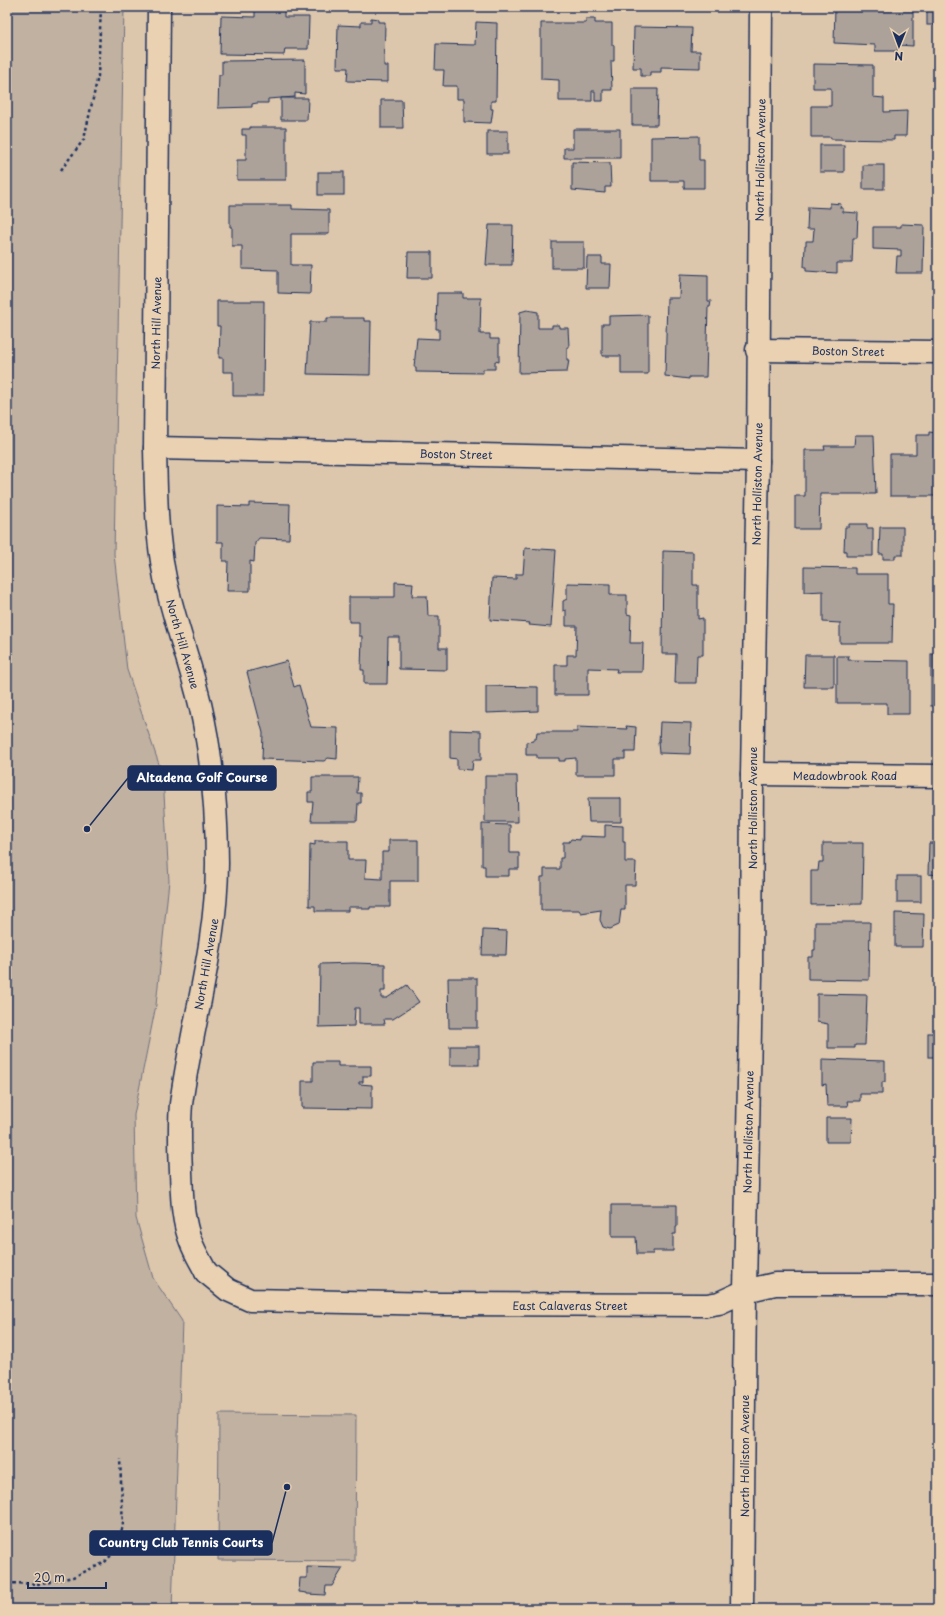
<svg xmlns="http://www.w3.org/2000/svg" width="945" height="1616" viewBox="0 0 945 1616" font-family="'Playpen Sans',sans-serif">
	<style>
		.green { fill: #c0b1a1; stroke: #6e7080 }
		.building { fill: #ada299; stroke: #1b2f5e }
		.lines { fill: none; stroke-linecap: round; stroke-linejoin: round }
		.minor-casing { stroke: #1b2f5e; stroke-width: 25 }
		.tertiary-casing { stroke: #1b2f5e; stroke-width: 25 }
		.path { stroke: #1b2f5e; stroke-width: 2.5; stroke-dasharray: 3 3; stroke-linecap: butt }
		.minor { stroke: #e9d1b1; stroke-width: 22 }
		.tertiary { stroke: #e9d1b1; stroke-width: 22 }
		.labels { text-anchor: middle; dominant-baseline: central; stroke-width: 4; stroke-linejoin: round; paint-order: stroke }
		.street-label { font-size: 11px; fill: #1b2f5e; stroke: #e9d1b1 }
		.leader { fill: none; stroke: #1b2f5e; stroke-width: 1.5 }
		.callout-dot { fill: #1b2f5e; stroke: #e9d1b1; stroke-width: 1.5 }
		.callout { fill: #1b2f5e; stroke: #1b2f5e; stroke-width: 1.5 }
		.callout-label { font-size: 12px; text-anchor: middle; font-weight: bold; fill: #fff }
	</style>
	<rect width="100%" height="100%" fill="#ddc7ac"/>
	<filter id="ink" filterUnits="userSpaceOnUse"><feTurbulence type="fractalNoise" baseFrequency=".025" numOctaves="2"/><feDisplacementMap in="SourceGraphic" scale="8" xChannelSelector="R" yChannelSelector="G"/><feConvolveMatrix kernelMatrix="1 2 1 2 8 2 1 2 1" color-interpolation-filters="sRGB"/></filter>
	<g filter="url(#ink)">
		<!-- green -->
		<g class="green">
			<polygon points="7,7 124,7 114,554 127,670 163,776 169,881 156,1005 134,1115 136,1218 153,1278 182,1321 172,1609 7,1609"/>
			<polygon points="219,1414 356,1415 355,1561 218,1560"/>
		</g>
		<!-- building -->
		<g class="building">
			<polygon points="835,7 913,7 913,46 898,45 898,51 875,51 875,45 834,43"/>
			<rect x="927" y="7" width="11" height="18"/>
			<polygon points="255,9 284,10 284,17 309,17 308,49 285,49 284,55 220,54 221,16 255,17"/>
			<polygon points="371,18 378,19 378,22 385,22 384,66 388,66 388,82 347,81 348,68 337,68 338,25 361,26 361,22 371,22"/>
			<polygon points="586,19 595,19 595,23 612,23 612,45 614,45 614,61 611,61 612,90 603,90 603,101 595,101 595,91 592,91 592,101 559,101 559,80 541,79 541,23 586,23"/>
			<polygon points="476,22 497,23 496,101 491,101 491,109 493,109 491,123 464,122 464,99 457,99 457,86 443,86 444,70 435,70 436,44 475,45"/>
			<polygon points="634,27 692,28 691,51 700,51 700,68 661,67 661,72 650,72 650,76 641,76 641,68 633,68"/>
			<polygon points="305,60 305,94 295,93 295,97 268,99 268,103 257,103 252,104 252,107 218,108 219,75 222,75 222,61"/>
			<polygon points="813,64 873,65 873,97 884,98 884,112 907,111 906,136 894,136 894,140 831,139 831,137 811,137 811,106 831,106 831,88 813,88"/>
			<polygon points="632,89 658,89 657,125 632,125"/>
			<polygon points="281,98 308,98 307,120 281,120"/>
			<polygon points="381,100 402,100 403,128 381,128"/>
			<polygon points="250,127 286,127 286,180 237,180 237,160 246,160 246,135 242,135 242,129 250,129"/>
			<polygon points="573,129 620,129 620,158 564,158 564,148 573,148"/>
			<rect x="487" y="131" width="21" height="23"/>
			<polygon points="699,136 699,160 704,160 704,188 684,188 684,181 651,181 651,137"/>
			<rect x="820" y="145" width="24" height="27"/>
			<polygon points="572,162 610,163 611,187 605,187 605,193 572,190"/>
			<rect x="863" y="165" width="21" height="24"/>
			<rect x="318" y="172" width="26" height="23"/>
			<polygon points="830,203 841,204 840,208 843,208 843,212 858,213 857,238 853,238 852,263 837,263 837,273 806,271 806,267 804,267 805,245 806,245 806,241 813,241 814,229 807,229 808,207 830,208"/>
			<polygon points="230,205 292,205 292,209 329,210 329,234 291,234 291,265 311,265 310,294 278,293 278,270 242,269 242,246 232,246 232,227 230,227"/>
			<polygon points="901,224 924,225 923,273 896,273 897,256 901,256 901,250 873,249 873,227 901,227"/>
			<polygon points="489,225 513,225 512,265 486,265"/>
			<rect x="552" y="242" width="32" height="26"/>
			<polygon points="408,252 432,252 432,278 407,278"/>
			<polygon points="587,257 602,257 602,264 611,264 610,288 586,288"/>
			<polygon points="680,274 708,275 708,301 711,301 710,307 708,307 706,377 689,377 689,379 665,376 667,298 679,298"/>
			<polygon points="437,293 463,293 463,298 481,298 480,334 490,334 490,339 499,339 499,362 495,361 495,369 483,369 483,373 416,372 416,367 414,367 417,338 439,339 439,329 436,329"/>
			<polygon points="217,301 264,301 263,396 233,396 233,372 223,372 223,358 219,358 220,326 217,326"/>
			<polygon points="527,310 538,312 538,328 552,328 552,325 559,325 559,328 568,328 569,347 567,347 567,360 569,360 567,372 519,373 520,312"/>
			<polygon points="648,315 648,374 621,374 621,356 602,356 602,324 609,324 609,316"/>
			<polygon points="327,318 364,318 364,321 371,321 370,375 307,374 310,322 327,322"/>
			<polygon points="929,432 937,433 938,434 938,496 890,496 890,454 916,454 916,435 929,435"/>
			<polygon points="855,435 874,435 876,494 820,494 819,529 795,529 795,496 805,496 805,450 825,450 824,446 854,446"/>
			<polygon points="249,503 290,504 289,539 259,538 255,543 254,562 250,561 250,591 227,591 228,561 223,561 223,542 217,542 217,506 249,507"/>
			<polygon points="849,524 867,524 867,528 873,528 873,556 846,556 846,551 844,551 845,527 849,527"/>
			<polygon points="880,527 903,527 903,555 895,555 895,559 883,559 883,554 879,554"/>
			<polygon points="525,548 556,550 551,627 529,625 530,623 490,620 492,578 516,579 516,574 523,574"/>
			<polygon points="663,551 693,552 693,585 698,585 698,619 703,618 703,655 697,655 696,683 675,683 676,654 662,654"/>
			<polygon points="804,567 855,568 855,574 888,574 888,604 893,604 892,643 840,643 840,623 823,622 823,591 804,592"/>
			<polygon points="395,582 413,583 412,596 427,596 428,616 439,616 439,648 447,648 447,670 399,669 399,637 388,637 387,684 364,684 364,670 361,670 362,636 359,636 359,622 349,622 349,597 395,597"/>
			<polygon points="567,583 610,584 610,595 627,595 627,614 631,615 630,643 643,643 642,672 616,672 617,669 588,668 588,695 555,695 555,665 567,665 567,655 576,655 577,626 566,626 566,610 563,611 563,601 567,599"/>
			<rect x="931" y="654" width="7" height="52"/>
			<polygon points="805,655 834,655 834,687 804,687"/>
			<polygon points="837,656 849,656 848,660 909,661 909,714 887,714 887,703 837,703"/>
			<polygon points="287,661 294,687 299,685 311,727 338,728 337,759 328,758 324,761 262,759 263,733 247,672"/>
			<polygon points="486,686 538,687 538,711 486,713"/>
			<polygon points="660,722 691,723 690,754 659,753 658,742 659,742"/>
			<polygon points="626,726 636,727 635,752 625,752 625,759 615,759 615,775 576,775 576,758 565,759 565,761 559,761 559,758 537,758 537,755 526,755 526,742 533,741 533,739 536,739 537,732 577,732 577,727 627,729"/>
			<polygon points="450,730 481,731 481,760 473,760 472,770 457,769 457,759 450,758"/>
			<polygon points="485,776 517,776 518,822 485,822"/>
			<polygon points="312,777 358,777 357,793 361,793 361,803 358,803 357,821 311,821 313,802 308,802 308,792 312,792"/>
			<polygon points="588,798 621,798 621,822 589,822"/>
			<polygon points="482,824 510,825 510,853 519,853 519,869 509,869 509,876 485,876 485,866 482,866"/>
			<polygon points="605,825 623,826 623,842 625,842 625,862 636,862 635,885 625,885 625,910 621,910 619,925 610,929 603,927 600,920 601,910 581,913 579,910 541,910 541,877 544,877 544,869 560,869 560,858 563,858 563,842 569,842 571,839 580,840 580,836 605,837"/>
			<polygon points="389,840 418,840 418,881 390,881 390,907 370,907 370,909 363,909 363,907 348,907 348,911 315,911 315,906 309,906 310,844 315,845 315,841 348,841 348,860 366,860 365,878 382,879 382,852 389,852"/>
			<polygon points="823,843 863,843 862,904 811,905 811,871 818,871 819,862 823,862"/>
			<polygon points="929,843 938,843 938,875 928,874"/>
			<rect x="897" y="876" width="24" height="26"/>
			<polygon points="895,913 924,914 923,947 895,947"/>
			<polygon points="815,922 870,922 869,980 808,979 808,957 813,957 813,950 815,950"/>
			<polygon points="483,930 507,931 506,955 482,955"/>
			<polygon points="354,963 385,964 385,991 381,991 381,998 387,998 407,985 419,1002 393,1019 384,1019 385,1024 359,1024 359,1008 355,1008 354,1026 319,1027 320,964"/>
			<polygon points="448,978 477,978 477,1028 449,1028"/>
			<polygon points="817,994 867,995 865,1045 855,1045 855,1048 828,1048 828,1024 817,1022"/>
			<rect x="928" y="1033" width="10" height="24"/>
			<rect x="450" y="1046" width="29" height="19"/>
			<polygon points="822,1059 885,1061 885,1082 882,1082 882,1094 860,1094 860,1101 847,1101 848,1106 827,1106 826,1084 822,1085"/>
			<polygon points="313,1062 338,1062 338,1066 371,1066 371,1076 363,1076 363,1082 359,1082 359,1084 372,1085 372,1109 302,1108 302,1081 313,1081"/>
			<polygon points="826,1118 852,1118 851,1142 826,1142"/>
			<polygon points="612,1205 677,1205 677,1227 676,1227 676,1234 673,1234 673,1251 653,1251 653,1254 637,1254 636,1237 612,1237"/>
			<polygon points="307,1567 343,1568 332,1586 326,1586 325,1595 307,1594 307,1593 299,1592 300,1578 307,1578"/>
		</g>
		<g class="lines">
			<!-- minor casing -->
			<g class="minor-casing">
				<g id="minor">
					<polyline points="757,350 938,352"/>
					<polyline points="155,448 758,461"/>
					<polyline points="752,774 938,776"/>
					<polyline points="206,1272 228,1290 250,1300 439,1304 707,1305 719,1303 745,1291 775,1284 938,1284"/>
					<polyline points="742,1609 745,1291 751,976 752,774 758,461 761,7"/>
				</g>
			</g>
			<!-- tertiary casing -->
			<g class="tertiary-casing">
				<path id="tertiary" d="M159,7l-4,441c1,43 1,87 10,130 9,43 25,84 35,126 12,52 17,106 17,159 0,82 -25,160 -36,241 -2,23 -1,46 0,68 1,23 1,48 10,70 4,11 10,20 15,30"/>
			</g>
			<!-- path -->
			<g class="path">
				<polyline points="61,170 84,139 98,76 101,7"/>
				<polyline points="7,1583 42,1584 73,1577 104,1563 115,1551 123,1526 120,1459"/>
			</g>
			<!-- minor -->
			<use href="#minor" class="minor"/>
			<!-- tertiary -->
			<use href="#tertiary" class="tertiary"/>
		</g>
	</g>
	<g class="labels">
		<!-- street labels -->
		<g class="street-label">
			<text transform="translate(760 160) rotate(-89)">North Holliston Avenue</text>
			<text transform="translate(156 323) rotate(-89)">North Hill Avenue</text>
			<text transform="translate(848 351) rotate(1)">Boston Street</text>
			<text transform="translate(456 454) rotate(1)">Boston Street</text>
			<text transform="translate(757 484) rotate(-89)">North Holliston Avenue</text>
			<text transform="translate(183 644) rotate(74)">North Hill Avenue</text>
			<text x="845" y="775">Meadowbrook Road</text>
			<text transform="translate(752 808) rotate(-90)">North Holliston Avenue</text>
			<text transform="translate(206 964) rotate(-80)">North Hill Avenue</text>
			<text transform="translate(748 1132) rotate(-89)">North Holliston Avenue</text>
			<text x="570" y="1305">East Calaveras Street</text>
			<text transform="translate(744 1456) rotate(-90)">North Holliston Avenue</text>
		</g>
	</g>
	<!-- callouts -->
	<path class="leader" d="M87 829L128 778M287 1487L272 1543"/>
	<g class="callout-dot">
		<circle cx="87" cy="829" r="4"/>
		<circle cx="287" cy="1487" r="4"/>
	</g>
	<g class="callout">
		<rect x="128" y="766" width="148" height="24" rx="4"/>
		<rect x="90" y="1531" width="182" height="24" rx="4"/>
	</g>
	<g class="callout-label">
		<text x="202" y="782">Altadena Golf Course</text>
		<text x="181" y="1547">Country Club Tennis Courts</text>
	</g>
	<!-- margin -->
	<rect width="945" height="1616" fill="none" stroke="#e9d1b1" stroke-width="24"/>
	<rect x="12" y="12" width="921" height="1592" fill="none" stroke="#1b2f5e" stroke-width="1.5" filter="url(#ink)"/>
	<!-- north arrow -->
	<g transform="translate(899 46) rotate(181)" stroke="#e9d1b1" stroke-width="3" paint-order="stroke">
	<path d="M0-3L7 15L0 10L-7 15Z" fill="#1b2f5e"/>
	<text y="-6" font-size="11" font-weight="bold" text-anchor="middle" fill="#1b2f5e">N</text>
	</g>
	<!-- scale -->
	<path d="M28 1582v6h78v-6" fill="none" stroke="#1b2f5e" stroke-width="2"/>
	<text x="34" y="1582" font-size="12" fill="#1b2f5e" stroke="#e9d1b1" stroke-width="3" paint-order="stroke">20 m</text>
</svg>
